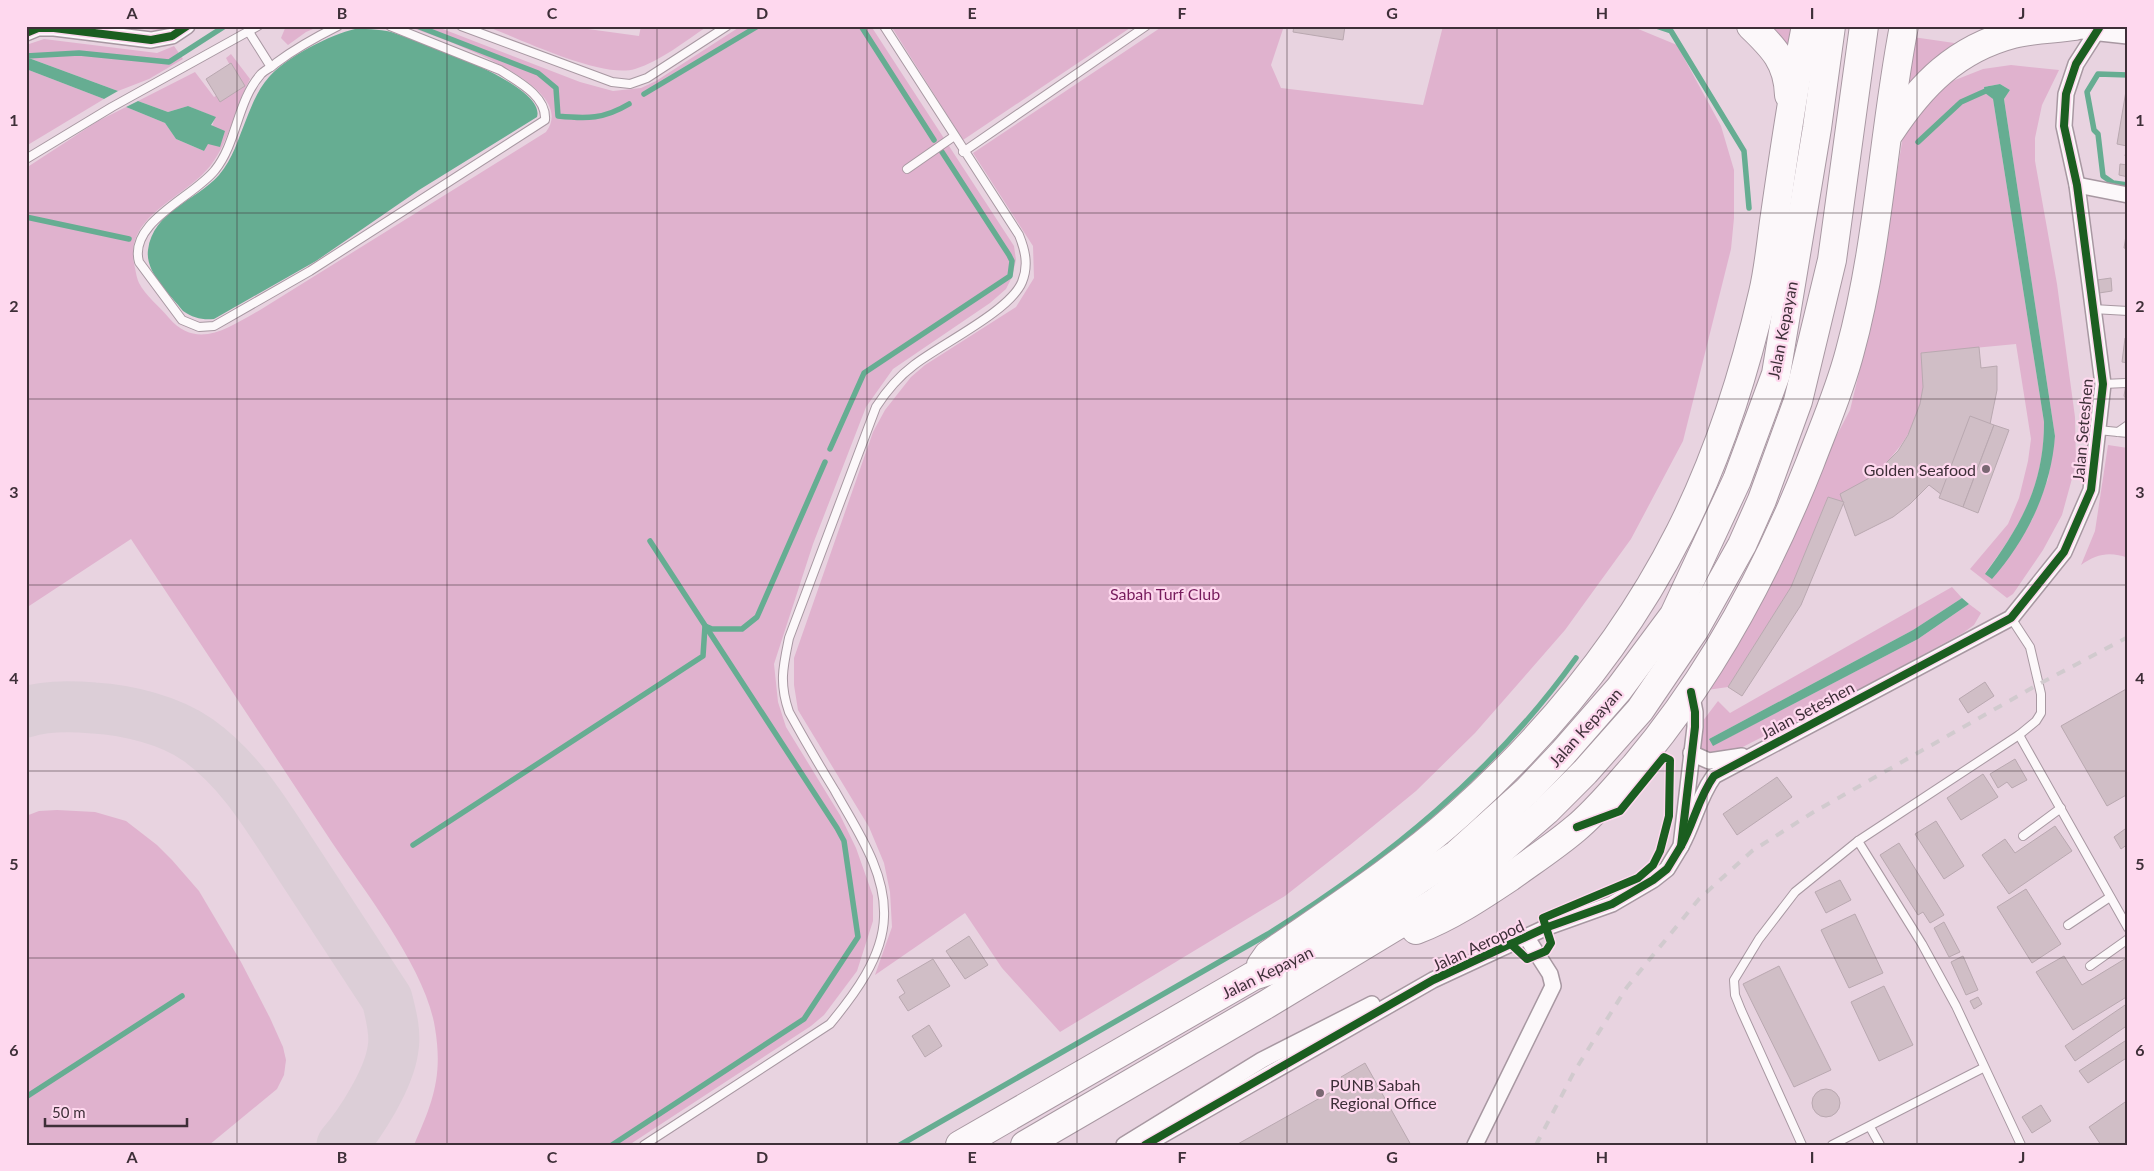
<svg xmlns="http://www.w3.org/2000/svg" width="2154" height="1171" viewBox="0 0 2154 1171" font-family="Lato,sans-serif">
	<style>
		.green { fill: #e0b2ce; fill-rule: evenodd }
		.water { fill: #66ad92 }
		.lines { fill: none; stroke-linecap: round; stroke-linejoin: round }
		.stream { stroke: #66ad92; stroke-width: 5.5 }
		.taxiway { stroke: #dcced7; stroke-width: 51 }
		.building { fill: #d0bec6; stroke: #b9a8b0 }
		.lane-casing { stroke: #a898a2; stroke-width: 10 }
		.street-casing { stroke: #a898a2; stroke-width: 18 }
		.primary-casing { stroke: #a898a2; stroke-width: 28 }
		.highway-casing { stroke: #a898a2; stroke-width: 30 }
		.lane { stroke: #fcf8fa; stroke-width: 8 }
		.street { stroke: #fcf8fa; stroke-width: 15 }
		.primary { stroke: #fcf8fa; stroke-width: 25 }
		.highway { stroke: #fcf8fa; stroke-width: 28 }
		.rail { stroke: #d1cace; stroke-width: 4; stroke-dasharray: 9 9; stroke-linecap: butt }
		.cycleway-casing { stroke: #fed8ee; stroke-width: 11 }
		.cycleway { stroke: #1b5e20; stroke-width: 8 }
		.grid { fill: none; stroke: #3e2f38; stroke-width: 1; stroke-opacity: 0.55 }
		.poi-dot { fill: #7a6873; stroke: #fed8ee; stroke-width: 2 }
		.labels { text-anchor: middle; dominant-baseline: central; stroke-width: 4.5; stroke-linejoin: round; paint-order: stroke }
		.street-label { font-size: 16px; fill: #3e2f38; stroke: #fed8ee }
		.poi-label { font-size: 16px; fill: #3e2f38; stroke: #fed8ee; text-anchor: end }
		.park-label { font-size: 16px; fill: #761b5c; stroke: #fed8ee }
		.neatline { fill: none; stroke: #3e2f38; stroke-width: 2 }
		.grid-label { font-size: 16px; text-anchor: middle; font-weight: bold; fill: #3e2f38 }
	</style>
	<rect width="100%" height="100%" fill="#e8d3e0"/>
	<!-- green -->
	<g class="green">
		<polygon points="105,26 174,26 160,30"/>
		<polygon points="286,26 320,26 306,32 288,45 281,38"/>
		<path d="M407,26h28l145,56 33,9 28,-3 15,-7 85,-55h130l143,220 2,14 -4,17 -6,12 -16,14 -97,66 -27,38 -53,137 -39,120 4,38 8,25 54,88 16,33 17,48v25l-16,50 -33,44 -13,11 -182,119h-215c19,-43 29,-69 21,-117 -9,-59 -70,-136 -104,-187 -66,-100 -133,-201 -200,-302l-105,69v-440l72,-47 28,-14 39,16 11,16 28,12 11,-34 -27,-11 -20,6 -30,-11 57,-29 19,25 25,-15 -13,-24 5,-4 19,25c-15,28 -20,61 -39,86 -26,34 -90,51 -76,103 1,5 2,11 4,15 6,12 21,24 30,35 29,33 60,9 91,-8l286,-178c36,-47 -109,-95 -139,-106z"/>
		<path d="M486,26h80l73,10 2,-10h67c-23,15 -47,35 -73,43 -33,10 -115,-30 -149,-43z"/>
		<polygon points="891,26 1133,26 963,140"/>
		<polygon points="1163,26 1284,26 1271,65 1281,88 1423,105 1443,26 1631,26 1677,45 1721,126 1734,170 1734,218 1731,249 1683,441 1631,539 1565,630 1475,733 1416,791 1350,845 1285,896 1060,1032 1002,968 965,913 875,975 892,927 890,892 884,863 869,827 798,710 794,685 794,658 873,432 885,410 911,377 925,365 1016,307 1034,278 1033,246 973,153"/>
		<polygon points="1742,26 1791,26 1785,71"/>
		<polygon points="1906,36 1968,45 1909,83 1901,91"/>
		<polygon points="44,39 157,53 174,46 183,59 149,79 118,91 26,57 26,45"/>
		<path d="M2011,65l48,5 -17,35 -7,33v23l22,123 18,133 1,47 -14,51 -19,35 -30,44 -6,4 -37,-29 38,-45 11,-26 9,-37 3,-22 -15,-95 -95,9c1,12 3,23 2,35 -5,52 -43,82 -79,114l-16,-5 -37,90 -63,100 -21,3 30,-45 44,-79 47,-114 22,-42 25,-102 29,-178 41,-46 38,-15zM2000,84l10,6 -6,9 51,337 -7,43 -16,41 -47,53c37,-48 59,-88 59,-151l-51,-323 -9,-12z"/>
		<polygon points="26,69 104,99 26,146"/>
		<path d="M2108,445l20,3v110c-18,-7 -32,-4 -47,7l14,-34z"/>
		<polygon points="1952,587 1962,598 1913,630 1709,739 1714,745 1918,639 1969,604 1981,613 1974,625 1963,633 1789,727 1787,724 1737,750 1716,757 1694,746 1699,726 1718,701 1730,713"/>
		<polygon points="57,810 95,812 126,821 157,845 172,860 199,891 241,962 270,1018 283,1047 286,1060 284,1075 277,1089 209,1145 26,1145 26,816 39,811"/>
	</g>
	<!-- water -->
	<g class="water">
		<path d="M355,29c14,0 29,0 42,5 24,8 150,51 140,83l-118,73 -103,71 -102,58c-12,1 -21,-1 -31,-8 -13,-17 -38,-38 -35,-61 5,-39 48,-49 71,-75 14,-16 19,-36 27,-55 6,-15 12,-31 23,-43 16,-19 62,-43 86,-48z"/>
		<polygon points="26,57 118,91 104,99 26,69"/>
		<path d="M2000,84l10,6 -6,9 51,337c-4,54 -28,103 -63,143l-7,-5c36,-49 59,-89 59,-152l-51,-323 -8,-6 -1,-6z"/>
		<polygon points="138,101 168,112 188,106 216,117 211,125 225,131 220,147 208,144 204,151 176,139 165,123 126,107"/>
		<polygon points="1962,598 1969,604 1918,639 1713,746 1709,739 1913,630"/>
	</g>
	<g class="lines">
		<!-- stream -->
		<g class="stream">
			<path d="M417,26l121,47 18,15 2,28c29,3 46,3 71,-12"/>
			<polyline points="861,26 934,140"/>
			<polyline points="1656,26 1671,31 1744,151 1749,208"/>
			<polyline points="26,56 79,53 169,62 225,26"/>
			<polyline points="2128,75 2098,74 2087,92 2094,130 2098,134 2103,176 2113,183 2128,185"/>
			<polyline points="644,94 758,26"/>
			<polyline points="1918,142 1961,102 1990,89"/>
			<polyline points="26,217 129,239"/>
			<polyline points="830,449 864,373 1010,276 1012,261 1009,255 942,152"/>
			<polyline points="413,845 703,656 705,626 712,629 742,629 757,617 825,462"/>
			<polyline points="26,1097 182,996"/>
			<polyline points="612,1145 804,1019 858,937 844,841 837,828 650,541"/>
			<path d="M900,1145l368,-211c118,-74 227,-162 308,-276"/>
		</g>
		<!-- taxiway -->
		<path class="taxiway" d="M26,712c21,-7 46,-6 68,-4 33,2 76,12 104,32 45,32 72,81 102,126 29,44 58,89 87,133 4,16 9,34 6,50 -4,30 -32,74 -51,96"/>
	</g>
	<!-- building -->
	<g class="building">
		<polygon points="1294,26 1345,26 1343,40 1293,32"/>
		<polygon points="231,63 245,86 220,102 206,79"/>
		<polygon points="2126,91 2128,91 2128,157 2125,156 2127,146 2117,144"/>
		<polygon points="2120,164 2128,165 2128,177 2119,175"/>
		<polygon points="2128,223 2128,249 2124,248"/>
		<polygon points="2111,278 2112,291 2099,293 2097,280"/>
		<polygon points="2125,338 2128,338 2128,363 2122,362"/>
		<polygon points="1979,347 1981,368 1997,366 1997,390 1988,434 1980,456 1963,487 1951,502 1929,485 1910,504 1893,517 1855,536 1840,494 1873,476 1898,451 1908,435 1920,404 1923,387 1921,353"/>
		<polygon points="2128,371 2128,402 2124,396"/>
		<polygon points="1970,416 1994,425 1963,507 1939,498"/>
		<polygon points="1994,425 2009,430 1978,513 1963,507"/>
		<polygon points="1828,497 1844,502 1801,605 1742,696 1728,687 1791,587"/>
		<polygon points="1985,682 1994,696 1968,713 1959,699"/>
		<polygon points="2128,688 2128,794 2107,806 2061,726"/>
		<polygon points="2015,759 2027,780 2012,788 2007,782 1998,788 1990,774"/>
		<polygon points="1983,774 1998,797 1961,820 1947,798"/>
		<polygon points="1777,777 1792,797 1737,835 1723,814"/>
		<polygon points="1936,821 1964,866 1944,879 1915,834"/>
		<polygon points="2055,826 2072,851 2009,894 1982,855 2005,839 2015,853"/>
		<polygon points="2125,829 2128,833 2128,844 2121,849 2114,837"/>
		<polygon points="1899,843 1944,915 1930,923 1923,912 1918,915 1880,855"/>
		<polygon points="1840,880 1851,900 1826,913 1815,892"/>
		<polygon points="2026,889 2061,944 2032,963 1997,907"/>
		<polygon points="1855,914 1883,973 1849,988 1821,930"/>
		<polygon points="1944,922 1960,952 1949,957 1934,928"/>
		<polygon points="969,936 988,965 965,979 946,951"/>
		<polygon points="1963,956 1978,990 1966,995 1951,962"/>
		<polygon points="2064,956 2082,985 2128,957 2128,996 2073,1030 2036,972"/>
		<polygon points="933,959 950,986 908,1011 899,997 905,993 897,980"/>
		<polygon points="1779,966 1831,1070 1794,1087 1743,984"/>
		<polygon points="1884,986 1913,1045 1879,1061 1851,1002"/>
		<polygon points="1978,997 1982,1004 1974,1009 1970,1001"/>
		<polygon points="2128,1003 2128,1025 2075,1061 2065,1046"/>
		<polygon points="929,1025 942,1046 925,1057 912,1036"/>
		<polygon points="2128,1039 2128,1057 2088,1083 2079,1071"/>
		<polygon points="1365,1063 1411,1145 1236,1145 1345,1084 1341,1077"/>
		<circle cx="1826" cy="1103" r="14"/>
		<polygon points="2128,1100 2128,1141 2122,1145 2101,1145 2089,1127"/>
		<polygon points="2041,1105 2051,1121 2032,1133 2022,1117"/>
	</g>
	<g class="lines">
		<!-- lane casing -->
		<g class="lane-casing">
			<g id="lane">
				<path d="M338,26c-22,11 -42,22 -62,37 -4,4 -11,7 -15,11 -24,27 -24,69 -46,96 -21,27 -87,52 -76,92l43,58 17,7 15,-1 96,-55 235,-151c2,-24 -28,-39 -45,-50l-110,-44"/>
				<polyline points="461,26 612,82 630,84 647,78 727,26"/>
				<polyline points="249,32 271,67"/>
				<polyline points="963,152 1146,26"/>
				<polyline points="26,159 112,107 258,26"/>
				<polyline points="907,169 953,137"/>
				<polyline points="2093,309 2128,311"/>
				<polyline points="2103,384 2126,383"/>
				<polyline points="2098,430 2128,433"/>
				<polyline points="2118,432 2128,425"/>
				<polyline points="2011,618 2030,647 2041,694 2041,713 2036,721 2019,735 1858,841 1922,944 1956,1006 2021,1145"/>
				<polyline points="2019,735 2128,928"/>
				<polyline points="2023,836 2061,808"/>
				<polyline points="2068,925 2110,897"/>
				<polyline points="2090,966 2128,939"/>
				<polyline points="1870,1127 1880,1145"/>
				<path d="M644,1145l186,-121c24,-29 53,-67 54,-107 2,-46 -28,-88 -49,-126 -16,-26 -31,-52 -46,-79 -10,-29 -6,-45 0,-74l87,-231c11,-17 22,-30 38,-42 27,-21 96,-54 108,-83 7,-17 3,-32 -3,-47l-135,-209"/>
				<polyline points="1802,1145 1741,1010 1735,995 1734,980 1759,939 1795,892 1858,841"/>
				<polyline points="1832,1145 1983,1068"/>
			</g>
		</g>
		<!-- street casing -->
		<g class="street-casing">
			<g id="street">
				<polyline points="26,33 38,28 54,28 151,40 172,36 187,26"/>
				<polyline points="2077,185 2128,195"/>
				<polyline points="1691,753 1709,761 1742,756"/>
				<path d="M1681,846c13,-23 17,-48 33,-70l297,-158 53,-66 27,-62 12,-106 -26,-199 -13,-59 2,-32 10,-30 23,-36"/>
				<polyline points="1124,1145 1262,1060 1372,1004"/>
				<polyline points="1145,1145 1433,980 1545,928 1612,904 1653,880 1667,869 1681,846 1695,727 1695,712 1691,692"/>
				<polyline points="1475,1145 1553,986 1550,974 1527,938"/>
			</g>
		</g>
		<!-- primary casing -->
		<g class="primary-casing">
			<polyline id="primary" points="2082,26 2128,31"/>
		</g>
		<!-- highway casing -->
		<g class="highway-casing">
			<g id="highway">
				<path d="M1751,26c22,21 37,36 38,69"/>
				<path d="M1890,132c31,-47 66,-83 123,-98 20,-5 42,-5 62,-8"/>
				<path d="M1416,930c34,-13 64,-33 94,-53 22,-16 45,-31 65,-48 22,-18 41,-42 60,-63 76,-90 132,-194 175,-303 14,-37 30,-73 40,-112 29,-106 33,-217 54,-325"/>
				<path d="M1261,965l7,-10c65,-45 132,-88 191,-141 89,-80 167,-175 221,-282 38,-75 64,-157 83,-239 6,-25 8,-52 12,-78 9,-63 18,-126 31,-189"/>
				<polyline points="960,1145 1253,976 1281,967 1323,944 1457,854 1527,791 1563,753 1619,689 1674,615 1737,480 1776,374 1817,128 1831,26"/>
				<polyline points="1025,1145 1267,1004 1434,903 1472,875 1546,811 1585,772 1640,710 1695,629 1742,545 1762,500 1798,401 1832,260 1864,26"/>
			</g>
		</g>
		<!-- lane -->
		<use href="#lane" class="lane"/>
		<!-- street -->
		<use href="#street" class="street"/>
		<!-- primary -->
		<use href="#primary" class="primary"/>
		<!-- highway -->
		<use href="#highway" class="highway"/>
		<!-- rail -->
		<polyline class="rail" points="1536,1145 1574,1072 1627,987 1699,899 1752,851 1812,813 2039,684 2128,637"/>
		<!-- cycleway casing -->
		<g class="cycleway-casing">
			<g id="cycleway">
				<polyline points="26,33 38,28 54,28 151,40 172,36 187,26"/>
				<path d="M1681,846c13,-23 17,-48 33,-70l297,-158 53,-66 27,-62 12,-106 -26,-199 -13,-59 2,-32 10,-30 23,-36"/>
				<polyline points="1511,944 1527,959 1546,951 1551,943 1543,918 1638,878 1653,865 1660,851 1669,816 1670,760 1664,757 1620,811 1577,827"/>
				<polyline points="1145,1145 1433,980 1545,928 1612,904 1653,880 1667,869 1681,846 1695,727 1695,712 1691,692"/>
			</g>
		</g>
		<!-- cycleway -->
		<use href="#cycleway" class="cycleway"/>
	</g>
	<!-- grid -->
	<path class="grid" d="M237,26v1119M447,26v1119M657,26v1119M867,26v1119M1077,26v1119M1287,26v1119M1497,26v1119M1707,26v1119M1917,26v1119M26,213h2102M26,399h2102M26,585h2102M26,771h2102M26,958h2102"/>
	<!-- markers -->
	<g class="poi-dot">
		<circle cx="1986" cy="469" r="5"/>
		<circle cx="1320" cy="1093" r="5"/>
	</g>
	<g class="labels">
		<!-- street labels -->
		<g class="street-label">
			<text transform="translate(1782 330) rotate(-79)">Jalan Kepayan</text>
			<text transform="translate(2082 430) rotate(-85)">Jalan Seteshen</text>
			<text transform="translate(1807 710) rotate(-28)">Jalan Seteshen</text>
			<text transform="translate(1585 727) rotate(-48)">Jalan Kepayan</text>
			<text transform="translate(1478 945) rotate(-25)">Jalan Aeropod</text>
			<text transform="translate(1267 972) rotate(-26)">Jalan Kepayan</text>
		</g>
		<!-- poi labels -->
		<g class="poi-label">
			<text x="1976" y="469">Golden Seafood</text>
			<text x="1330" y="1084" text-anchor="start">PUNB Sabah<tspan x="1330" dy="18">Regional Office</tspan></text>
		</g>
		<!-- park labels -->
		<g class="park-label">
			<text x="1165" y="593">Sabah Turf Club</text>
		</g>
	</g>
	<!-- border -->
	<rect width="2154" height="1171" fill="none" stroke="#fed8ee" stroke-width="55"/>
	<!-- scale -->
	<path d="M45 1118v8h142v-8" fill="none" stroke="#3e2f38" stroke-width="2.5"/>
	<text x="52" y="1118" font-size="15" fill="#3e2f38" stroke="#fed8ee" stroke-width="4" paint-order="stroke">50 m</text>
	<rect x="28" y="28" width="2098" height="1116" class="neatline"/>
	<g class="grid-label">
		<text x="132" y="19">A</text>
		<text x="342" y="19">B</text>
		<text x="552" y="19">C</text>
		<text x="762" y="19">D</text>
		<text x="972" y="19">E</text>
		<text x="1182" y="19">F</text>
		<text x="1392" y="19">G</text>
		<text x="1602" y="19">H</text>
		<text x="1812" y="19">I</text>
		<text x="2022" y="19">J</text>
		<text x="14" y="126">1</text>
		<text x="2140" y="126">1</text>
		<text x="14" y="312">2</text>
		<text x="2140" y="312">2</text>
		<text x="14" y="498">3</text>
		<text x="2140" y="498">3</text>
		<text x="14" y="684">4</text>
		<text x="2140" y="684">4</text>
		<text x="14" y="870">5</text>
		<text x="2140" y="870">5</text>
		<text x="14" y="1056">6</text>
		<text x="2140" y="1056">6</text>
		<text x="132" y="1163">A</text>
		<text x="342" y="1163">B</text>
		<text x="552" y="1163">C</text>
		<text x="762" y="1163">D</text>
		<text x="972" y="1163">E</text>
		<text x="1182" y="1163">F</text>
		<text x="1392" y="1163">G</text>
		<text x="1602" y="1163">H</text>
		<text x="1812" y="1163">I</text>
		<text x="2022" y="1163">J</text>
	</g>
</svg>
